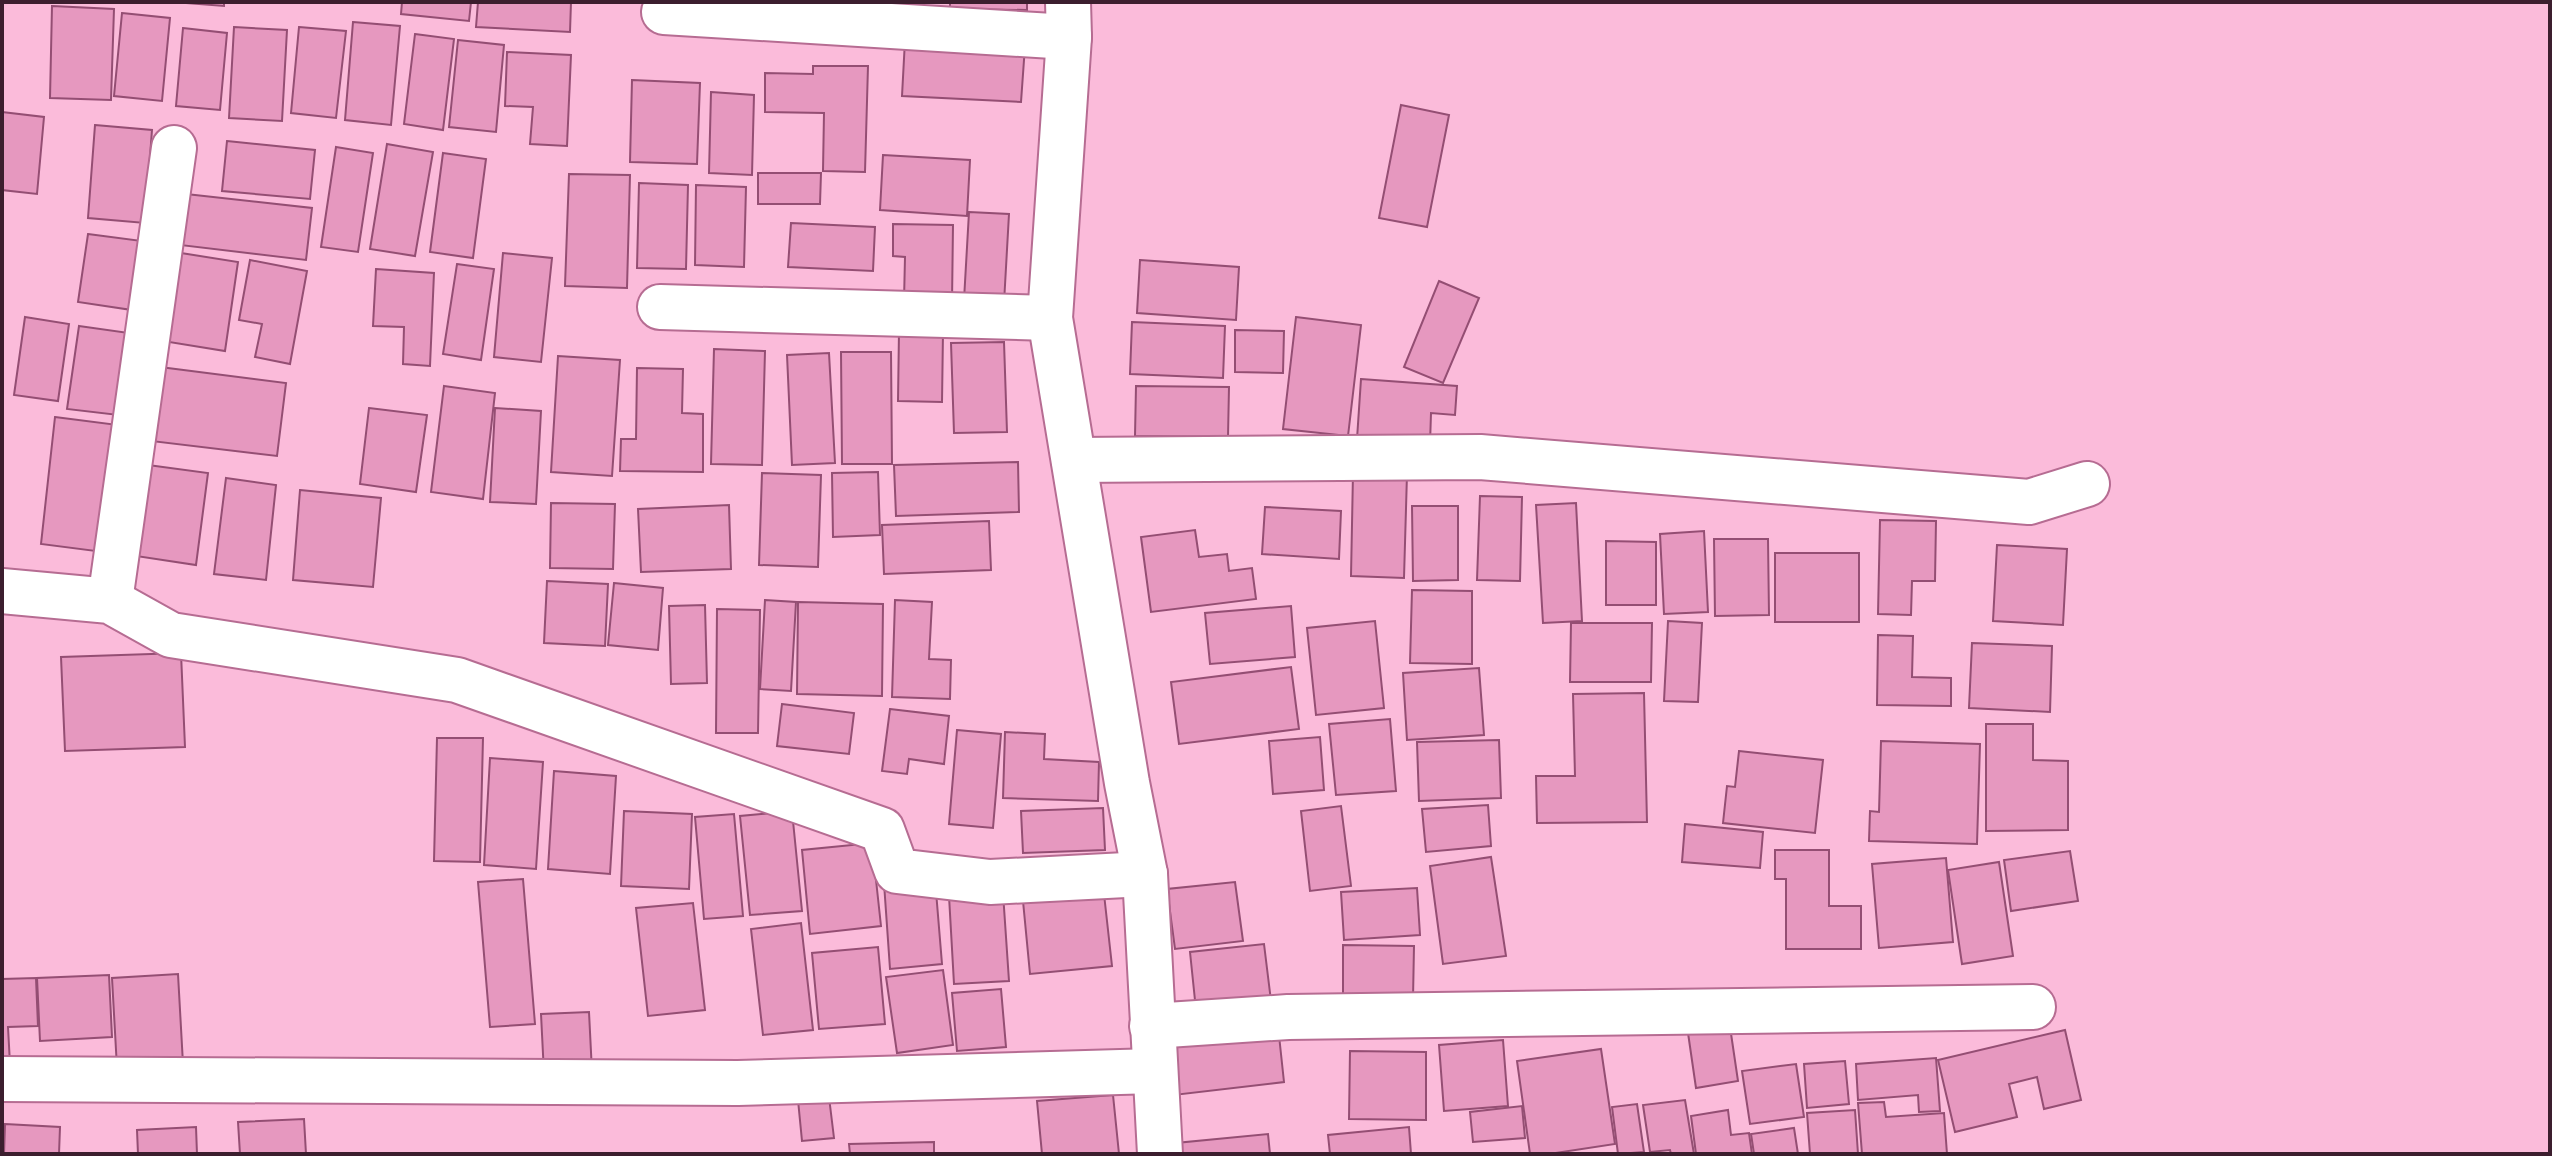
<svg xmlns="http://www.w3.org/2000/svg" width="2552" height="1156" viewBox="0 0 2552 1156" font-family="Figtree,sans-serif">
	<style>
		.building { fill: #e698bf; stroke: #944e73; stroke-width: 2 }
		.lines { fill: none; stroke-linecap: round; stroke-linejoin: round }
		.minor-casing { stroke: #b66c92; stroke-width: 48 }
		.minor { stroke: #fff; stroke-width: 44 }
	</style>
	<rect width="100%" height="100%" fill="#fbbbda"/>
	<!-- building -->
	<g class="building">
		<polygon points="173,2 224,2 224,6"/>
		<polygon points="402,2 471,2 469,21 401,14"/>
		<polygon points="478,2 571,2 570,32 476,27"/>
		<polygon points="950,2 1027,2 1027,10 950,9"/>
		<polygon points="52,6 114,9 111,100 50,98"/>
		<polygon points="122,13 170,18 162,101 114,96"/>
		<polygon points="353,22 400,26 391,125 345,120"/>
		<polygon points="234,27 287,30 282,121 229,118"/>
		<polygon points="299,27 346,31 336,118 291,113"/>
		<polygon points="183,28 227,33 220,110 176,106"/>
		<polygon points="415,34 454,39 443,130 404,124"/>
		<polygon points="458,40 504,45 496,132 449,127"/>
		<polygon points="905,40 1025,46 1021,102 902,96"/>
		<polygon points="507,52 571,55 567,146 530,144 533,107 505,106"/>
		<polygon points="813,66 868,66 865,172 823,171 824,113 765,112 765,73 813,74"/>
		<polygon points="632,80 700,83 697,164 630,162"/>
		<polygon points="711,92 754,95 752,175 709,173"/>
		<polygon points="1401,105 1449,115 1427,227 1379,218"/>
		<polygon points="2,112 44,117 37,194 2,190"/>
		<polygon points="95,125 152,130 145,223 88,218"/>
		<polygon points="227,141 315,150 310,199 222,191"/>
		<polygon points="387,144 433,152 415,256 370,249"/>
		<polygon points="336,147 373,153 358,252 321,247"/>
		<polygon points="443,153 486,159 473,258 430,252"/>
		<polygon points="883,155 970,160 967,216 880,210"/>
		<polygon points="758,173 821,173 820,204 758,204"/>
		<polygon points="569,174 630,175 627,288 565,286"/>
		<polygon points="639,183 688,185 686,269 637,268"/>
		<polygon points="696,185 746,187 744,267 695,265"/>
		<polygon points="186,194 312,208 306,260 180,245"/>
		<polygon points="969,212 1009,214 1004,303 964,300"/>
		<polygon points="791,223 875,227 873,271 788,267"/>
		<polygon points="893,224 953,225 952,302 904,301 905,257 893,256"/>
		<polygon points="88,234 142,241 132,310 78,302"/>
		<polygon points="181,253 238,262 225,351 169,342"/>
		<polygon points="503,253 552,258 541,362 494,357"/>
		<polygon points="250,260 307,271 290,364 255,357 262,324 239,320"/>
		<polygon points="1140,260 1239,267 1236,320 1137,313"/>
		<polygon points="457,264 494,269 481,360 443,354"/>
		<polygon points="376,269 434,273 430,366 403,364 404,327 373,326"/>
		<polygon points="1439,281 1479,298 1443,383 1404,367"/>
		<polygon points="25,317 69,324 58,401 14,395"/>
		<polygon points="1296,317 1361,325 1348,436 1283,429"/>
		<polygon points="1132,322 1225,326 1223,378 1130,374"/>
		<polygon points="79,326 129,333 118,415 67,409"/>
		<polygon points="1235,330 1284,331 1283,373 1235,372"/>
		<polygon points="899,331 943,332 942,402 898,401"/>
		<polygon points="1004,342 1007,432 954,433 951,343"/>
		<polygon points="714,349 765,351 762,465 711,464"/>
		<polygon points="841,352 891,352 892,464 842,464"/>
		<polygon points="829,353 835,463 792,465 787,355"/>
		<polygon points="558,356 620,360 612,476 551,472"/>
		<polygon points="160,367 286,383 277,456 151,441"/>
		<polygon points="637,368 683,369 682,413 703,414 703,472 620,471 621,439 636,439"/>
		<polygon points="1361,379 1457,386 1455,415 1431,413 1430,444 1357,439"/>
		<polygon points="444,386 495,393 483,499 431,492"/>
		<polygon points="1136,386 1229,387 1228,437 1135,436"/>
		<polygon points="369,408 427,415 416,492 360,484"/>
		<polygon points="495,408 541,411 536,504 490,502"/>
		<polygon points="55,417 118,425 103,552 41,544"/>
		<polygon points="1018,462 1019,512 896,516 894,465"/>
		<polygon points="148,465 208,473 196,565 136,556"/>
		<polygon points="878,472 880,535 833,537 832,473"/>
		<polygon points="762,473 821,475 818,567 759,565"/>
		<polygon points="1353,473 1407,474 1404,578 1351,576"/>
		<polygon points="226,478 276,485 266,580 214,574"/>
		<polygon points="300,490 381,498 373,587 293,580"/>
		<polygon points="1480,496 1522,497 1520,581 1477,580"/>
		<polygon points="551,503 615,504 613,569 550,568"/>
		<polygon points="1576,503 1582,621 1543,623 1536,505"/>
		<polygon points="729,505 731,569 641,572 638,509"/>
		<polygon points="1412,506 1458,506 1458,580 1413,581"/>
		<polygon points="1265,507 1341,511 1339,559 1262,554"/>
		<polygon points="1880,520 1936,521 1935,581 1912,581 1911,615 1878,614"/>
		<polygon points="989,521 991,570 884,574 882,525"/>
		<polygon points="1195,530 1199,557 1227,554 1229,571 1252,568 1256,599 1151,612 1141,537"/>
		<polygon points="1704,531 1708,612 1664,614 1660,534"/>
		<polygon points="1714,539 1768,539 1769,615 1715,616"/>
		<polygon points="1606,541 1656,542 1656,605 1606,605"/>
		<polygon points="1997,545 2067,549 2063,625 1993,621"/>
		<rect x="1775" y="553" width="84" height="69"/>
		<polygon points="547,581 608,584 605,646 544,643"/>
		<polygon points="614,583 663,588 658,650 608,645"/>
		<polygon points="1412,590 1472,591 1472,664 1410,663"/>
		<polygon points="765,600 796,602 791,691 760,689"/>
		<polygon points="895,600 932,602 929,659 951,660 950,699 892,697"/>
		<polygon points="798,602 883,604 882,696 797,694"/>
		<polygon points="705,605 707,683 671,684 669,606"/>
		<polygon points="1291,606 1295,657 1210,664 1205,613"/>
		<polygon points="717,609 760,610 758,733 716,733"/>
		<polygon points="1375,621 1384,708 1316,715 1307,628"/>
		<polygon points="1668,621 1702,623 1698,702 1664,701"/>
		<polygon points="1571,623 1652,623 1651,682 1570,682"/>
		<polygon points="1878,635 1913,636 1912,677 1951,678 1951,706 1877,705"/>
		<polygon points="1972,643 2052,646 2050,712 1969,708"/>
		<polygon points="181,653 185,747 65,751 61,657"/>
		<polygon points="1291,667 1299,729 1179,744 1171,682"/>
		<polygon points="1479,668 1484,735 1407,740 1403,673"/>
		<polygon points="1644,693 1647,822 1537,823 1536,776 1575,776 1573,694"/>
		<polygon points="782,704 854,713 849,754 777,746"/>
		<polygon points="890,709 949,716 944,764 909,759 907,774 882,771"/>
		<polygon points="1390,719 1396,791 1336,795 1329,724"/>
		<polygon points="1986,724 2033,724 2033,760 2068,761 2068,830 1986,831"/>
		<polygon points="957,730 1001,734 993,828 949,824"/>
		<polygon points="1005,732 1045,734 1044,759 1099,762 1098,801 1003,798"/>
		<polygon points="1320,737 1324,790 1273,794 1269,741"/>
		<polygon points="437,738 483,738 480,862 434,861"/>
		<polygon points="1499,740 1501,798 1419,801 1417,742"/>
		<polygon points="1881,741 1980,744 1977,844 1869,841 1870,811 1879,812"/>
		<polygon points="1739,751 1823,760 1815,833 1723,823 1727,786 1735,787"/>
		<polygon points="490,758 543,762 536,869 484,865"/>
		<polygon points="554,771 616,776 610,874 548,869"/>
		<polygon points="1488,805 1491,846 1426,852 1422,809"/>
		<polygon points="1341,806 1351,886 1310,891 1301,811"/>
		<polygon points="1103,808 1105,850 1023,853 1021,811"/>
		<polygon points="624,811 692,814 689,889 621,886"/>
		<polygon points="792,811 802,911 750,915 740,816"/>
		<polygon points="734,814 743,916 704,919 695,817"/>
		<polygon points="1685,824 1763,832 1760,868 1682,862"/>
		<polygon points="872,843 881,926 810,934 802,850"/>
		<polygon points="1775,850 1829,850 1829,906 1861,906 1861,949 1786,949 1786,879 1775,879"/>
		<polygon points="2070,851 2078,901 2011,911 2004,860"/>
		<polygon points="1491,857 1506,956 1443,964 1430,866"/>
		<polygon points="1946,858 1953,942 1879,948 1872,864"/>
		<polygon points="1999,862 2013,956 1962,964 1948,870"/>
		<polygon points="523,879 535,1024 490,1027 478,882"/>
		<polygon points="935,879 942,964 890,969 884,883"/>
		<polygon points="1235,882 1243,941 1175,949 1167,889"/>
		<polygon points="1417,888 1420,935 1344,940 1341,892"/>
		<polygon points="1003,893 1009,981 954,984 949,896"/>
		<polygon points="1104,894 1112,966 1030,974 1023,901"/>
		<polygon points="693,903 705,1010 648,1016 636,908"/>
		<polygon points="801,923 813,1030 763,1035 751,929"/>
		<polygon points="1264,944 1271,1001 1196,1010 1190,952"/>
		<polygon points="1343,945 1414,946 1413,999 1343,998"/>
		<polygon points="878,947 885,1024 819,1029 812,953"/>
		<polygon points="943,970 953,1045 897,1053 886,977"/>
		<polygon points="178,974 183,1064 117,1068 112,978"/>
		<polygon points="109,975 112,1037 40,1041 37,978"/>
		<polygon points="36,978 38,1026 8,1027 10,1064 2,1064 2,979"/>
		<polygon points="1001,989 1006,1047 957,1051 952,993"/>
		<polygon points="589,1012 592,1072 544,1074 541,1014"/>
		<polygon points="1729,1020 1738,1081 1696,1088 1687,1026"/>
		<polygon points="1278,1026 1284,1082 1174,1095 1167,1039"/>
		<polygon points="2065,1030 2081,1100 2044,1109 2037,1077 2009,1084 2017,1117 1955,1132 1938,1060"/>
		<polygon points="1503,1040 1508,1106 1444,1111 1439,1045"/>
		<polygon points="1601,1049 1615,1144 1549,1154 1530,1154 1517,1061"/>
		<polygon points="1350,1051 1426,1052 1426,1120 1349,1119"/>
		<polygon points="1936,1058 1940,1111 1919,1112 1918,1095 1858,1100 1856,1064"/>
		<polygon points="1845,1061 1849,1104 1807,1108 1804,1064"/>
		<polygon points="1796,1064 1804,1117 1750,1124 1742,1071"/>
		<polygon points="1113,1095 1119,1154 1042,1154 1037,1101"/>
		<polygon points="829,1097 834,1138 802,1141 798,1100"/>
		<polygon points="1685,1100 1694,1154 1671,1154 1670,1150 1650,1152 1643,1105"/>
		<polygon points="1884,1102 1886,1117 1944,1113 1947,1154 1862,1154 1858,1103"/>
		<polygon points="1637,1104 1644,1152 1618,1154 1612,1107"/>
		<polygon points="1522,1106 1525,1138 1473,1142 1470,1112"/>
		<polygon points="1728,1110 1731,1135 1749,1133 1752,1154 1696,1154 1691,1116"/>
		<polygon points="1855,1110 1858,1154 1810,1154 1807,1113"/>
		<polygon points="304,1119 306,1154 240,1154 238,1122"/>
		<polygon points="5,1124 60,1127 59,1154 4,1154"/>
		<polygon points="196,1127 197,1154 138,1154 137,1130"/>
		<polygon points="1409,1127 1411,1154 1330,1154 1328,1135"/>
		<polygon points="1794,1128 1798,1154 1754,1154 1751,1134"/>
		<polygon points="1268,1134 1270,1154 1177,1154 1176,1143"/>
		<polygon points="934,1142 934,1154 850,1154 849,1144"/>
	</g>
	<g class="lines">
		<!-- minor casing -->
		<g class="minor-casing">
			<g id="minor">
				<polyline points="1068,2 1069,37 1050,318 1127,783 1145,874 1160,1154"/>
				<polyline points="664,12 1069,37"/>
				<polyline points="660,307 1050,318"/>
				<polyline points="1074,460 1480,457 2029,502 2087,484"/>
				<polyline points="2,591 110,601 171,635 457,680 882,830 897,871 990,882 1145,874"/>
				<polyline points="110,601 174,148"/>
				<polyline points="1152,1026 1288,1017 2033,1007"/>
				<polyline points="2,1079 738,1083 1155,1071"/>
			</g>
		</g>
		<!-- minor -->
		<use href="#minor" class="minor"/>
	</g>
	<!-- border -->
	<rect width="2552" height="1156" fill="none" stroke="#3c1e2e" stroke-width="8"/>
</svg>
